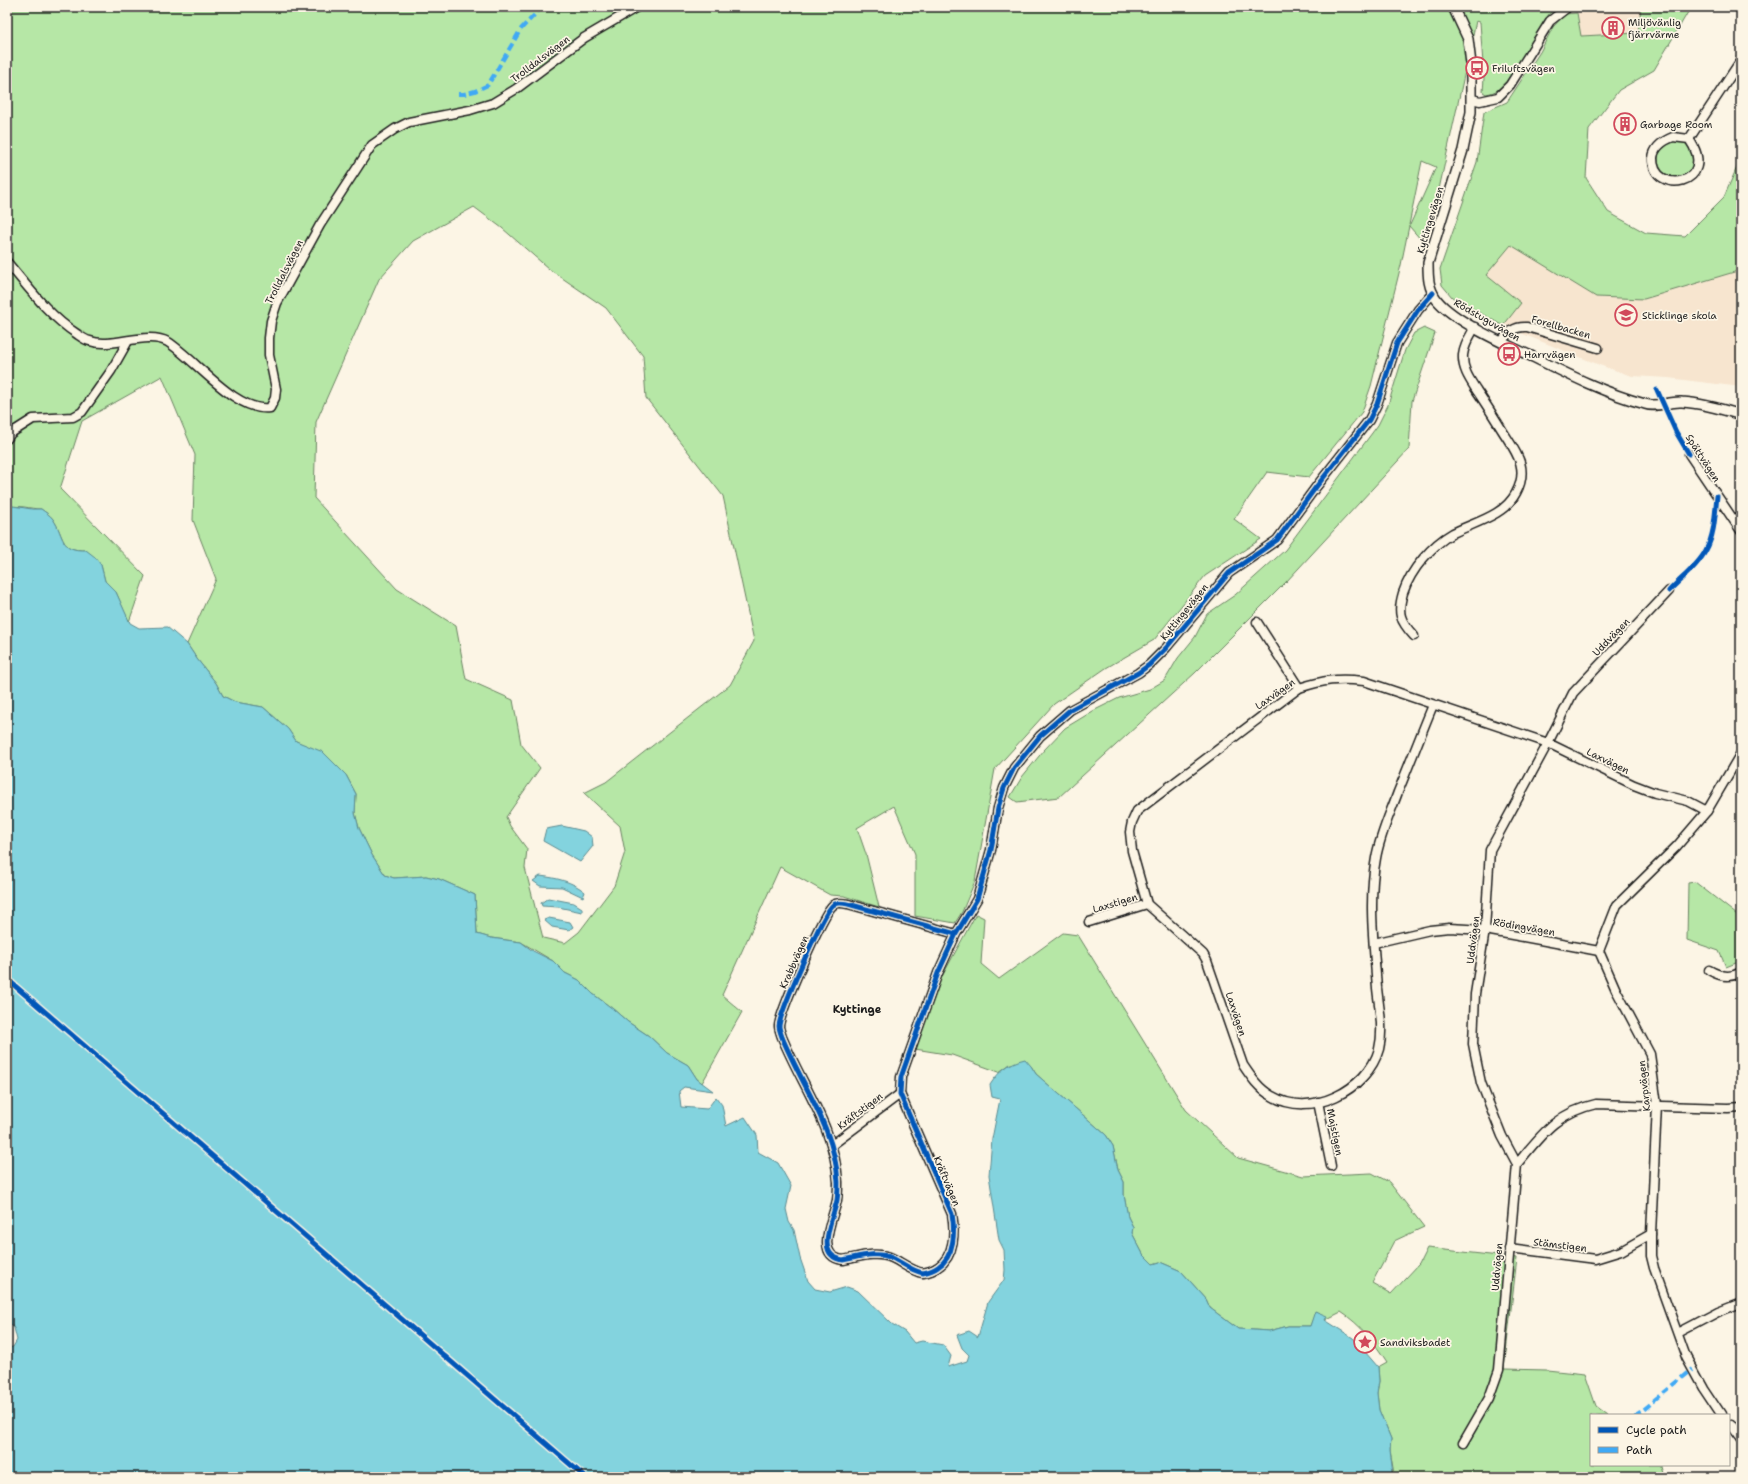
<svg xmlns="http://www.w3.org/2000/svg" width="1748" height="1484" viewBox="0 0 1748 1484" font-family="'Shantell Sans',sans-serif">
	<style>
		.built { fill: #f7e5cf }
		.green { fill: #b6e7a6; stroke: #698261; fill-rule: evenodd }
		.water { fill: #83d3de; stroke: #5a8a90 }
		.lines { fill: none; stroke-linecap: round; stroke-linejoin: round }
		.ferry { stroke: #405c60; stroke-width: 1; stroke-dasharray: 5 4; stroke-linecap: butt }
		.minor-casing { stroke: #1c1c1c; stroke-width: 11 }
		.tertiary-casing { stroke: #1c1c1c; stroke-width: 12 }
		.minor { stroke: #fcf5e5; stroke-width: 8 }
		.tertiary { stroke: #fcf5e5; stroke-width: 9 }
		.quiet { stroke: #3fa9f5; stroke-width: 4; stroke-dasharray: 8 4; stroke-linecap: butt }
		.cycleway-casing { stroke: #fcf5e5; stroke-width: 8 }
		.cycleway { stroke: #0057b8; stroke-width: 5 }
		.labels { text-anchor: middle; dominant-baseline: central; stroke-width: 3.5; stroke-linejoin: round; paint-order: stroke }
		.poi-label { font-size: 10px; fill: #1c1c1c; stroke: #fcf5e5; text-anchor: start }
		.street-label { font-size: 10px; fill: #1c1c1c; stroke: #fcf5e5 }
		.neighbourhood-label { font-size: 11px; font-weight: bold; fill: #1c1c1c; stroke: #fcf5e5 }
	</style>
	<rect width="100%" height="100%" fill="#fcf5e5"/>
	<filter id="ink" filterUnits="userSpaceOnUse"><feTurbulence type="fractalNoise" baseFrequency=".025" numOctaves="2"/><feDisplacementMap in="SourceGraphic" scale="8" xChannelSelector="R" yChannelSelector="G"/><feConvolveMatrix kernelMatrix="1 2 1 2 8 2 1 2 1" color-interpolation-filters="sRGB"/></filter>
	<g filter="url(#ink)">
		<!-- built -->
		<g class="built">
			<polygon points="1614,7 1641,7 1638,33 1581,36 1577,13"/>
			<polygon points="1511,244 1596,297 1644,299 1741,270 1741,387 1668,378 1632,376 1602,366 1503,326 1520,303 1486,275"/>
		</g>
		<!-- green -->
		<g class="green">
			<path d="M7,7h1551l-9,7 -41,67c-7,6 -12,12 -22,13l-3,-2 1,-14 -4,-56 -4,-1 -44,200 -10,20 -13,-15 -8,39 -30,121 -9,26 -53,65 -42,-5 -33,47 27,20 -56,37 -51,64 -48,28 -52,36 -59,65 -20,112 -13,31 -7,11 -40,-7v-62l-21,-48 -37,22 9,26 13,53 -35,-11 -14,-1 -50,-28 -58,128 20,17 -40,71 -5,-4 -9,-14 -21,-12 -18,-17 -21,-14 -15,-13 -20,-15 -14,-14 -14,-7 -12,-12 -32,-19 -30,-4 -14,-4 -2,-39 -36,-16 -13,-3 -32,2 -9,-3 -13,-20 -13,-27 -4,-15 1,-19 -10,-19 -11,-10 -26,-18 -13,-6 -8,-12 -25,-22 -28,-5 -12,-6 -7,-13 -19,-24 -10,-15 29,-65 -23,-59 2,-65 -33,-79 -80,45 -22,68 85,87 -16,46 -13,-30 -11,-11 -4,-16 -15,-15c-27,1 -21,-13 -33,-31 -3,-4 -8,-7 -12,-10 -11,0 -23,-5 -34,-1zM1422,161l14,6 -26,58h-1zM474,207l28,21 47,41 57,39 37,48 3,42 77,98 31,145 -24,44 -124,97 -22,11 36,33 5,26 -11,34 -35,46 -14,11 -22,-5 -18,-70 2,-19 -17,-23 -4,-9 34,-49 -19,-24 -8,-44 -47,-21 -10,-53 -59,-37 -83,-91 2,-76 63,-143 34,-38z"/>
			<polygon points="1641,7 1691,7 1654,70 1619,90 1589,129 1586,178 1608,212 1646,233 1685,236 1724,197 1741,158 1741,270 1644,299 1596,297 1511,245 1486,275 1521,303 1503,326 1452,297 1442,285 1440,269 1477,162 1484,112 1507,102 1540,52 1553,27 1565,14 1577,13 1581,36 1638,33"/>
			<circle cx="1676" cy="159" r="18"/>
			<polygon points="1424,328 1435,333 1412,401 1409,449 1286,582 1195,673 1059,797 1017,802 1010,797 1022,777 1044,750 1065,728 1093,711 1119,698 1150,689 1165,680 1178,658 1195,637 1207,614 1235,595 1285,550 1378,425 1388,405 1405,350 1414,333"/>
			<polygon points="1695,882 1741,918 1741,961 1726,967 1719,951 1687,940 1688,883"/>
			<path d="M976,914l8,4 -3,46 18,15 64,-46 15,2 108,175 52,48 65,18 69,-3 17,9 35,45 -30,14 -22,42 19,11 28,-30 8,-16 90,10 -13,111 43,1 38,4 11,32 12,9h-17v50h70l4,12h-268l-3,-3 -4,-24 1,-11 -12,-29 -2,-17 2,-12 -1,-14 9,-5c-13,-20 -26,-37 -46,-50l-16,8 -9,-9 -6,15h-22l-19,5 -31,-2 -28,-21 -4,-9 -25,-28 -21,-9 -7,2 -10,-10 -11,-21 1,-6 -5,-10 -4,-22v-13l-6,-12 -5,-24 -7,-11 -70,-61 -5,-8 -21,-2 -11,8 -47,-17 -37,-6 24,-67z"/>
		</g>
		<!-- water -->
		<g class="water">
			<path d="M13,506l19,3h9c4,3 9,6 12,10 12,18 6,32 33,31l9,7 6,8 4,16 11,11 14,31 9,5 28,-1 20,17 10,15 19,24 7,13 12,6 28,5 25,22 8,12 27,11 23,23 10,19 -1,19 4,15 13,27 13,20 9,3 32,-2 13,3 36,16 2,39 14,4 30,4 12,9 20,10 12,12 14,7 14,14 20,15 15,13 21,14 18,17 21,12 9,14 16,12 -29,-4 -5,4 2,16 26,2 9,-12 6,8 4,21 19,-9 12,18 1,17 20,11 13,23 -5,23 3,13 5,8 6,28 8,23 7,8 15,3 17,-5 11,4 34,33 13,8 9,11 8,-2 21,4 8,11 -3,11 19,-6 2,-6 -7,-7 -5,-13 12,-4 9,6 10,-35 16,-22 1,-10 -1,-20 -5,-10 -10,-65 3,-36 8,-40 -8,-2 -2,-12c9,-14 18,-22 35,-26l6,7 5,8 70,61 7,11 5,24 6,12v13l4,22 5,10 -1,6 11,21 10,10 7,-2 21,9 25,28 4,9 28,21 31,2 19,-5h22l5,-15 12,5 -2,4 28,18 25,29 1,14 -2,12 2,17 12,29 -1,11 3,24 4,3h-1390v-129l6,-1 4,-7 -3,-12 -7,-8v-812z"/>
			<polygon points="562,826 584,831 592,837 593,846 580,862 543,841 546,829"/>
			<path d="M540,876c16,2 32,5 45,16l-2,5 -21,-10 -22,-1 -7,-5z"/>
			<polygon points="548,898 574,903 582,908 582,912 558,907 542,906 541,903"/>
			<polygon points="549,918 570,922 573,927 569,930 552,927 544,920"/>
		</g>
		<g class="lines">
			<!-- ferry -->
			<polyline class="ferry" points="7,979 585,1477"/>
			<!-- minor casing -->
			<g class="minor-casing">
				<g id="minor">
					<polyline points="1472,99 1480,101 1498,97 1510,85 1550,21 1568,7"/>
					<path d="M1673,137l16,2c32,46 -37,58 -36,19 1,-11 10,-17 20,-21z"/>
					<polyline points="1689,139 1741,60"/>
					<path d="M7,262c21,25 42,54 70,72 3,2 8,6 13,7 22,8 57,-11 78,1 27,17 68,71 102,66l5,-10 1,-9 -7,-34v-17l2,-17 6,-18 43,-78 52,-80 23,-16 14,-7 61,-12 23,-7 23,-14 68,-51 53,-31"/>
					<path d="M1501,342c8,-10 13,-16 26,-15l71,21"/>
					<polyline points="7,439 11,433 33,419 73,417 82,412 111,371 128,341"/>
					<polyline points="1689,454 1741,531"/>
					<polyline points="1257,622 1299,688"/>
					<path d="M1414,636c-14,-15 -17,-23 -11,-43 8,-24 29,-48 50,-60 22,-11 51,-17 63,-40 14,-26 -1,-42 -14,-63 -8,-13 -16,-26 -25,-39 -7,-11 -15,-22 -14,-36 1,-10 7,-19 12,-28"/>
					<path d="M1433,705c-12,29 -23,58 -35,87 -8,22 -18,43 -22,66 -8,43 -2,87 1,130 2,20 7,41 2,61 -11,41 -69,70 -107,47 -13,-7 -21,-19 -29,-31l-36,-104 -4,-7 -56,-50 -15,-53 -2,-19 2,-10 5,-11 162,-123c25,-8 38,-10 65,-7l184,62 86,42 21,8 33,8 19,10"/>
					<polyline points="1089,922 1147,904"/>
					<path d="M956,934l-108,-30c-5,-1 -11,-2 -15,1 -10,8 -53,107 -54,121 0,3 2,8 3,11 20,49 53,91 56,145 0,6 0,12 -1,18 -3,17 -24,56 6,60 16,-3 34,-9 49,-2 11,5 19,13 31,15 5,-1 11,-3 15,-6 17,-11 17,-36 14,-53l-52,-120 1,-17 37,-104 18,-39 21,-35 14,-49 7,-42 6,-20 10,-20 26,-32 30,-26 68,-37 11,-8 17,-17 63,-75 48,-33 39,-53 53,-67 8,-16 20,-61 21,-33 15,-17"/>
					<polyline points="1374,943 1430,930 1449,928 1485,930 1599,951"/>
					<path d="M1709,970c10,6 21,9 32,2"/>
					<polyline points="1318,1102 1331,1166"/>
					<polyline points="832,1145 900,1094"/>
					<path d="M1517,1164c25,-30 39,-51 79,-60l132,4 13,-1"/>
					<polyline points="1509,1248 1595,1259 1621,1251 1651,1234"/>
					<polyline points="1678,1333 1718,1312 1741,1303"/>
					<polyline points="1721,1415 1703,1388 1686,1357 1654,1268 1651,1256 1651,1234 1657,1105 1650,1054 1616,990 1599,951 1617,905 1677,846 1707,811 1741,753"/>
					<polyline points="1729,1426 1741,1442"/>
					<polyline points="1463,1443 1489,1398 1499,1370 1517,1164 1502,1136 1481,1083 1473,1044 1475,994 1485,930 1490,850 1548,743 1573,693 1669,591"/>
				</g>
			</g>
			<!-- tertiary casing -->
			<g class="tertiary-casing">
				<path id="tertiary" d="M1453,7l15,32 3,25v48l-8,38 -35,113c0,14 0,25 9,37 18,22 70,45 96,57 36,18 74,37 112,47 12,4 24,-3 37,-2 19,1 40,7 59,13"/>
			</g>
			<!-- minor -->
			<use href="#minor" class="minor"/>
			<!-- tertiary -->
			<use href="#tertiary" class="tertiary"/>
			<!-- quiet -->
			<g class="quiet">
				<polyline points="458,94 464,94 475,91 488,85 521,29 542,7"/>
				<polyline points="1635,1415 1643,1410 1693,1369"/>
			</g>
			<!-- cycleway casing -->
			<g class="cycleway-casing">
				<g id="cycleway">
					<polyline points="1657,390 1676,432 1689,454"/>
					<path d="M1669,591c12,-13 29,-25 37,-41 9,-16 9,-37 11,-54"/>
					<path d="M956,934l-108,-30c-5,-1 -11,-2 -15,1 -10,8 -53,107 -54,121 0,3 2,8 3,11 20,49 53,91 56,145 0,6 0,12 -1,18 -3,17 -24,56 6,60 16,-3 34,-9 49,-2 11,5 19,13 31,15 5,-1 11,-3 15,-6 17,-11 17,-36 14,-53l-52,-120 1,-17 37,-104 18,-39 21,-35 14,-49 7,-42 6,-20 10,-20 26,-32 30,-26 68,-37 11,-8 17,-17 63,-75 48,-33 39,-53 53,-67 8,-16 20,-61 21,-33 15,-17"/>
					<polyline points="7,979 585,1477"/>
				</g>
			</g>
			<!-- cycleway -->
			<use href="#cycleway" class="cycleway"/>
		</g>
	</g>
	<!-- icons -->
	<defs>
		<g id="building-ring" transform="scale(1.15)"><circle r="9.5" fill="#fcf5e5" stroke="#d1495b" stroke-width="1.5"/><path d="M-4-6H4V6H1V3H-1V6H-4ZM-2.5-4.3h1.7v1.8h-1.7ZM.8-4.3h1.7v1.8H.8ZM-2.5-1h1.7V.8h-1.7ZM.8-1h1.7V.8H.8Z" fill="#d1495b"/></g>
		<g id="bus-ring" transform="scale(1.15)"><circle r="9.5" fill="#fcf5e5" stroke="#d1495b" stroke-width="1.5"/><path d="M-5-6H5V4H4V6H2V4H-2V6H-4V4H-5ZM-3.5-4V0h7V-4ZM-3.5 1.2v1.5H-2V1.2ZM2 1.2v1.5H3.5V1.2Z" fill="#d1495b"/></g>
		<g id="school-ring" transform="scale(1.15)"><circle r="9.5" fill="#fcf5e5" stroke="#d1495b" stroke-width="1.5"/><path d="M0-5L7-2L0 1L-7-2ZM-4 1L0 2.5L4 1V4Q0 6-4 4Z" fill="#d1495b"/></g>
		<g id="sight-ring" transform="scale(1.15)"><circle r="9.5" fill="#fcf5e5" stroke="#d1495b" stroke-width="1.5"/><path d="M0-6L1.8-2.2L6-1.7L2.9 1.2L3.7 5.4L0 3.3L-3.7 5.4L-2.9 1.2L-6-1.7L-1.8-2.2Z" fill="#d1495b"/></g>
	</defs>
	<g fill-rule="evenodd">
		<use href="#building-ring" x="1613" y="28"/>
		<use href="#bus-ring" x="1477" y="68"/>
		<use href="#building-ring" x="1625" y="124"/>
		<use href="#school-ring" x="1626" y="315"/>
		<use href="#bus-ring" x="1509" y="354"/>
		<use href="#sight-ring" x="1365" y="1342"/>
	</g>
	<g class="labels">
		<!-- poi labels -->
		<g class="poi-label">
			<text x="1628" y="22">Miljövänlig<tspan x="1628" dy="12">fjärrvärme</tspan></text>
			<text x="1492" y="68">Friluftsvägen</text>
			<text x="1640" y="124">Garbage Room</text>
			<text x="1642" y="315">Sticklinge skola</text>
			<text x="1524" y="354">Harrvägen</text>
			<text x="1380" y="1342">Sandviksbadet</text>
		</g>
		<!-- street labels -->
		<g class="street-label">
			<text transform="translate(540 59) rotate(-37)">Trolldalsvägen</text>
			<text transform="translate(1430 220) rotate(-73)">Kyttingevägen</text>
			<text transform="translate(284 272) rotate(-63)">Trolldalsvägen</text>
			<text transform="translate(1487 320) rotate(30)">Rödstuguvägen</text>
			<text transform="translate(1561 327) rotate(16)">Forellbacken</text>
			<text transform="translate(1703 458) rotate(57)">Spättvägen</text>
			<text transform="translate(1184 612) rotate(-51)">Kyttingevägen</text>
			<text transform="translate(1611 637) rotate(-46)">Uddvägen</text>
			<text transform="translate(1275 694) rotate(-35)">Laxvägen</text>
			<text transform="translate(1608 761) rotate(26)">Laxvägen</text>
			<text transform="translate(1115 903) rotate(-17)">Laxstigen</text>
			<text transform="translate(1524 927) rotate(10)">Rödingvägen</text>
			<text transform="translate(1473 940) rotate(-83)">Uddvägen</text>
			<text transform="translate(794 962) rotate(-66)">Krabbvägen</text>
			<text transform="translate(1236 1014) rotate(72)">Laxvägen</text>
			<text transform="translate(1644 1086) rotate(-96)">Karpvägen</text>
			<text transform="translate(860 1111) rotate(-37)">Kräftstigen</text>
			<text transform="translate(1335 1132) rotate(79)">Majstigen</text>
			<text transform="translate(947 1181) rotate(67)">Kräftvägen</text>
			<text transform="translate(1560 1245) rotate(7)">Stämstigen</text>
			<text transform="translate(1497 1267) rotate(-85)">Uddvägen</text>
		</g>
		<!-- neighbourhood labels -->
		<g class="neighbourhood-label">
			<text x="857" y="1009">Kyttinge</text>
		</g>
	</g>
	<!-- margin -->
	<rect width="1748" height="1484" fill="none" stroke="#fcf5e5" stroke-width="24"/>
	<rect x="12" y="12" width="1724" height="1460" fill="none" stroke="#1c1c1c" stroke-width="1.5" filter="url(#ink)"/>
	<!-- legend -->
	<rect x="1590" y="1414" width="140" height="52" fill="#fcf5e5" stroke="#a29e95"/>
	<rect x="1598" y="1427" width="20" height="6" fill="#0057b8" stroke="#a29e95"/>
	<text x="1626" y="1434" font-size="12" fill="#1c1c1c">Cycle path</text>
	<rect x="1598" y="1447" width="20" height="6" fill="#3fa9f5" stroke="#a29e95"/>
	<text x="1626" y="1454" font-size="12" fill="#1c1c1c">Path</text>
</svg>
